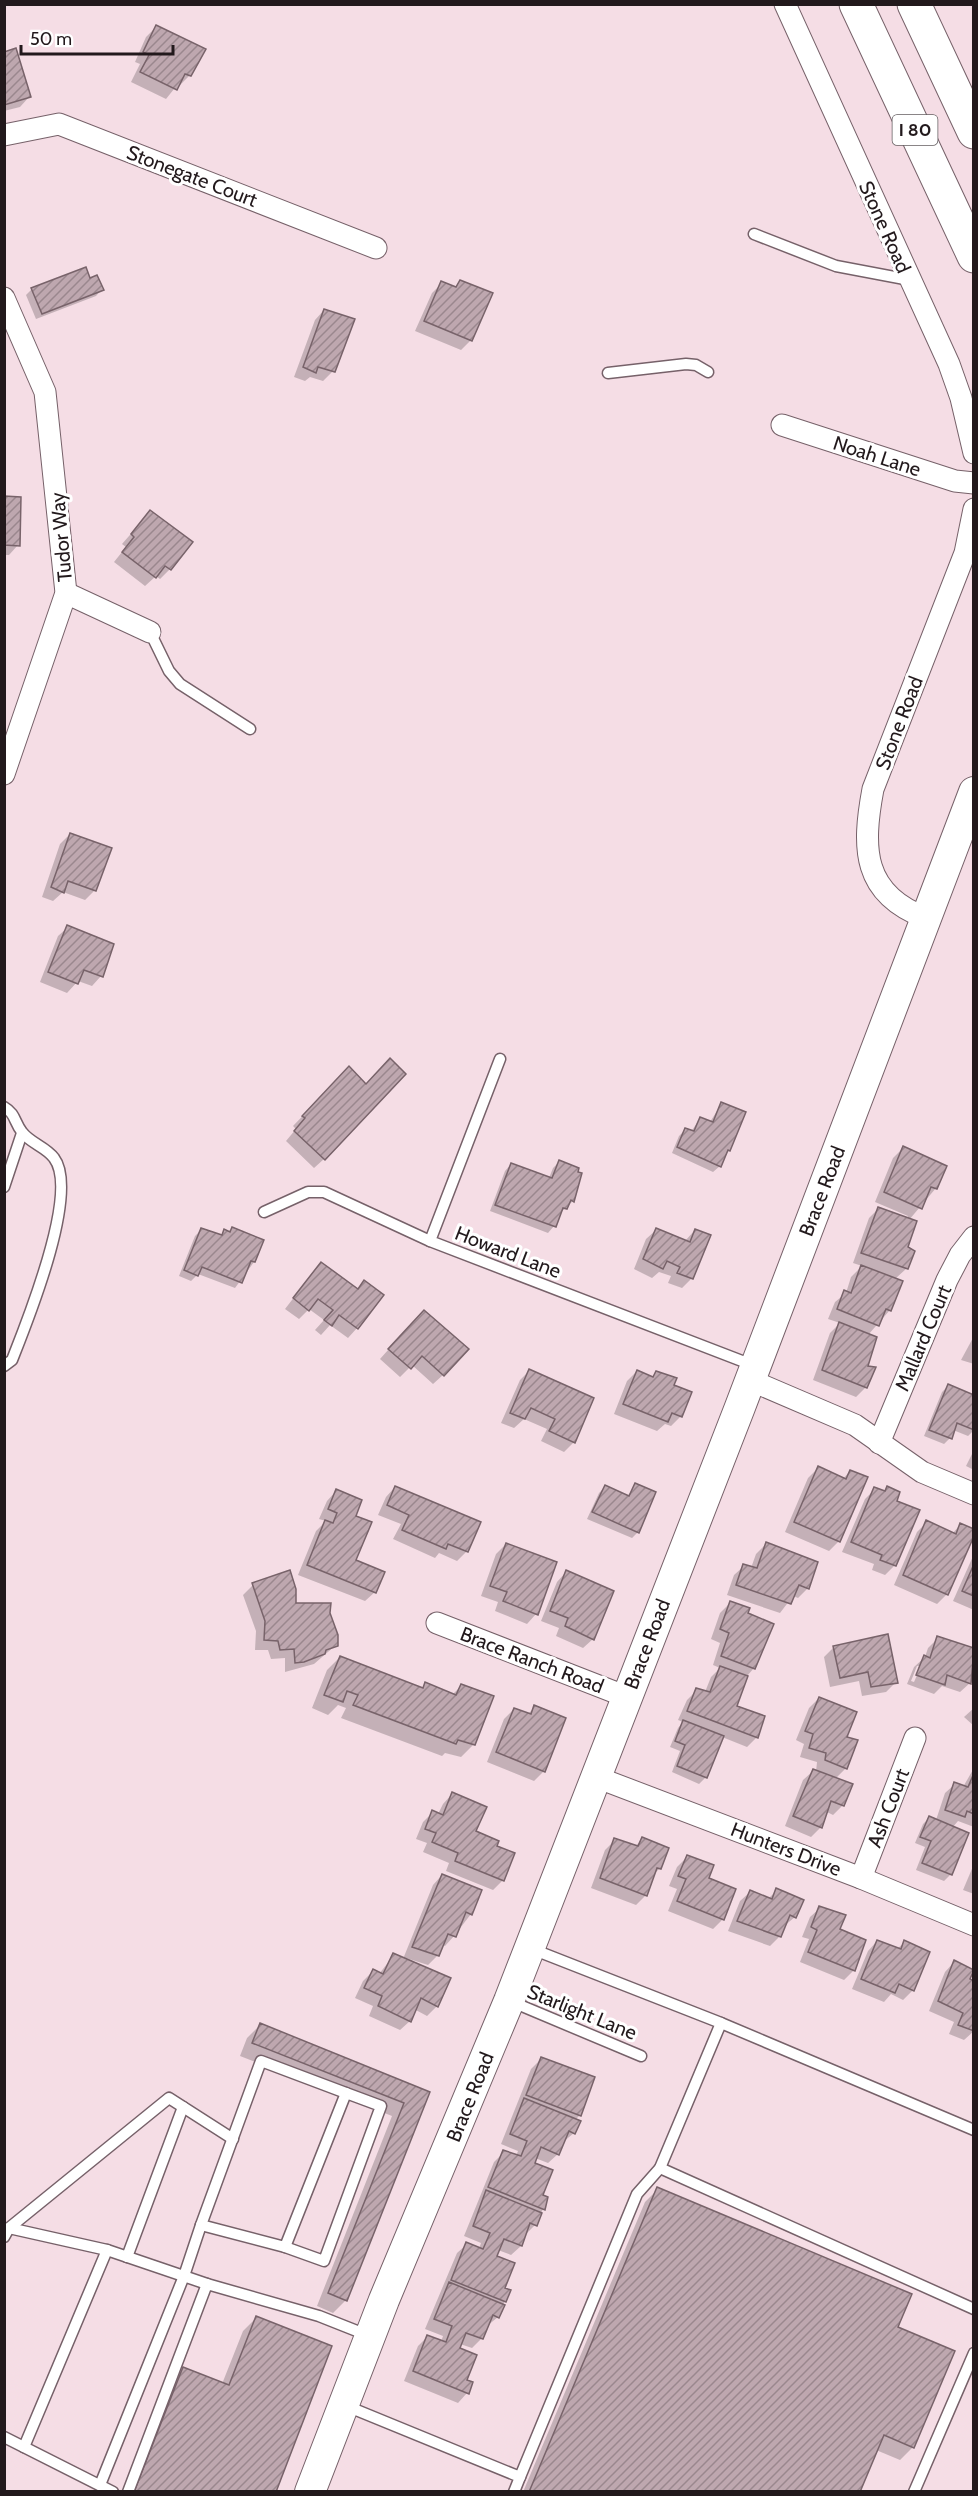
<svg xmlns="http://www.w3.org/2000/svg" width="978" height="2496" viewBox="0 0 978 2496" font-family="Cabin,sans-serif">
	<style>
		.shadow { fill: #0003; fill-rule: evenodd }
		.building { fill: url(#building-hatch); stroke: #78636a; stroke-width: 1.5 }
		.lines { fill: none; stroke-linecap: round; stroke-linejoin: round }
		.lane-casing { stroke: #766169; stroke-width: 13 }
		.street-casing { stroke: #766169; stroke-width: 23 }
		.secondary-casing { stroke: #766169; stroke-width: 32 }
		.highway-casing { stroke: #766169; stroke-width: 35 }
		.lane { stroke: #fff; stroke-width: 10 }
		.street { stroke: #fff; stroke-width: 21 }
		.secondary { stroke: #fff; stroke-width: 30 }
		.highway { stroke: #fff; stroke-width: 33 }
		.labels { text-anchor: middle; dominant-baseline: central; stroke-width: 6; stroke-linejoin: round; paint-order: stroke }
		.shield { fill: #fff; stroke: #645e60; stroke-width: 1.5 }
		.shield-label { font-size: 18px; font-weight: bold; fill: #22191c }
		.street-label { font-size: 20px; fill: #22191c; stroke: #fff }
	</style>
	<defs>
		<pattern id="building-hatch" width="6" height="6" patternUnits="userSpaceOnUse" patternTransform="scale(1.5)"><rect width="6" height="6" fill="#bea7af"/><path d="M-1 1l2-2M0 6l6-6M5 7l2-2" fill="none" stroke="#9a878e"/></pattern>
	</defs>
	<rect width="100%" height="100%" fill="#f5dde5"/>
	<!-- shadow -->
	<g class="shadow">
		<polygon points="156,27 190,75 180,85 178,84 166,99 131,82 140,64 135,62 146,37"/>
		<polygon points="4,53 29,97 20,107 4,111"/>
		<polygon points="89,280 102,289 96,296 36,319 26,295 32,289"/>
		<polygon points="460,281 471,340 461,350 415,331 432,293 442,283 454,288"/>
		<polygon points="324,310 333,371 323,381 310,377 305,381 294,377 315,320"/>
		<polygon points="4,498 18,545 9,555 4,555"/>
		<polygon points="150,512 170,569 160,579 156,576 145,586 114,562 126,547 122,544"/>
		<polygon points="70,834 95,890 85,900 63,892 53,901 42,897 60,844"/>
		<polygon points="68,927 101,976 92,986 78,981 67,993 40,982 58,936"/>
		<polygon points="349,1068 324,1159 314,1168 286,1141 296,1129 293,1126"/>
		<polygon points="722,1103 729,1150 720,1166 713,1172 672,1153 679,1136 685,1130 691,1132 700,1118 710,1122"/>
		<polygon points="903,1148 936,1188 909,1220 907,1268 895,1279 890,1310 868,1335 866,1387 856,1397 813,1380 830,1333 840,1323 828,1319 835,1302 846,1293 851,1277 862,1266 853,1263 869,1218 879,1208 907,1219 908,1216 875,1202 893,1158"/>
		<polygon points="559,1162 573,1201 559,1214 554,1226 548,1233 490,1211 505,1171 511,1164 549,1178 553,1168"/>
		<polygon points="232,1229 254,1262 235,1288 198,1274 191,1281 179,1276 195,1236 201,1230 220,1236"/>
		<polygon points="656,1230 685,1241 695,1230 709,1236 691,1279 682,1288 668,1283 671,1276 659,1272 652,1278 634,1269 646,1239"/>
		<polygon points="312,1274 356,1290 365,1282 357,1328 348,1338 330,1325 321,1335 315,1330 324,1320 309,1309 299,1319 285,1309"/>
		<polygon points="414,1321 443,1375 433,1384 412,1365 400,1377 380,1359"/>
		<polygon points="974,1336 974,1364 961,1360"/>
		<polygon points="529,1371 574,1442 564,1452 541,1441 547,1429 524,1419 514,1428 501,1423 520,1380"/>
		<polygon points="637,1371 652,1377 656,1373 672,1386 681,1416 671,1426 665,1424 657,1431 614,1414 627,1381"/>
		<polygon points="948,1386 974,1396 974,1430 968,1436 953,1430 950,1438 944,1444 924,1436 942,1392"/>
		<polygon points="974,1450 974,1470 966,1466"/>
		<polygon points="818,1468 843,1479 850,1471 839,1541 829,1551 785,1532 808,1478"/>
		<polygon points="635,1485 638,1532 632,1538 587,1519 599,1493 605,1487 627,1497"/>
		<polygon points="395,1487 467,1551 457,1561 439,1553 435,1558 393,1539 401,1524 378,1515 386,1497"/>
		<polygon points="887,1488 895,1501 895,1565 885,1575 872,1570 874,1564 842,1552 865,1499 875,1489 883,1492"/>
		<polygon points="336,1491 354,1516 354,1561 375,1592 365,1601 298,1575 316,1531 326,1521 319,1519 327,1501"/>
		<polygon points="927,1522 952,1534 960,1525 947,1594 937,1604 894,1585 917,1532"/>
		<polygon points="506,1544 536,1614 527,1624 495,1611 498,1602 481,1596 496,1554"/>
		<polygon points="766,1544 808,1588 798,1598 793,1596 780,1613 727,1595 734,1575 744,1566 751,1568 756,1554"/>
		<polygon points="974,1554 974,1610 953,1601"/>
		<polygon points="566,1572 593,1639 583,1648 556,1636 559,1628 541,1621 557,1582"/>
		<polygon points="253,1585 295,1604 328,1614 336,1645 314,1664 285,1672 285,1658 271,1659 268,1650 255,1650 256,1631 243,1595"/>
		<polygon points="730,1603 746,1614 754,1668 747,1676 736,1707 757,1737 747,1747 722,1737 706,1777 699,1784 672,1772 680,1751 670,1747 678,1728 683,1722 678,1720 687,1700 697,1690 705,1692 711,1677 720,1668 713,1665 720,1643 711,1639 720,1613"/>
		<path d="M938,1638l36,12v23l-4,10 -10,9 -18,-6 -8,8 -27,-10 7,-17 11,-10 3,-9zM917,1666h4l-7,16 -3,-1z"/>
		<polygon points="834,1647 896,1682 886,1692 862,1696 859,1681 830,1687 824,1657"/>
		<polygon points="340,1657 421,1689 426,1684 452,1695 461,1686 474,1744 461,1757 445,1753 442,1756 341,1718 346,1708 338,1705 328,1715 312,1708 327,1670"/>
		<polygon points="819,1698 844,1738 846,1768 835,1779 843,1805 833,1815 827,1812 821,1827 811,1837 785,1826 803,1780 813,1771 816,1772 817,1762 800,1757 804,1744 796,1740 809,1708"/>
		<polygon points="535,1707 544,1771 534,1781 487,1762 504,1719 514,1709 527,1715"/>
		<polygon points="974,1708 974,1726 964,1717"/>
		<polygon points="974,1768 974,1827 958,1821 952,1828 967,1834 950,1875 944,1881 916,1870 925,1847 915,1843 923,1824 929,1818 936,1820 945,1793 955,1784 963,1787"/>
		<polygon points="452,1794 474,1832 495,1847 503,1880 493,1890 446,1871 449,1863 423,1852 427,1843 416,1839 423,1822 433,1812 438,1814 443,1804"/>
		<polygon points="642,1839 660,1868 653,1875 646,1895 636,1905 591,1888 605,1850 615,1840 635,1847"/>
		<polygon points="687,1857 707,1879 734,1890 722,1920 713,1929 668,1911 677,1889 669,1886 677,1867"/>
		<polygon points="974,1864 974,1894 963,1890"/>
		<polygon points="442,1875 471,1914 454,1936 445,1946 442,1945 438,1955 428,1965 406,1958 437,2006 427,2016 414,2009 410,2021 400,2030 369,2016 373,2006 355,1998 363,1981 373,1971 379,1974 394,1955 403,1959 433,1885"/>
		<polygon points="777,1890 795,1917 784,1926 779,1937 770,1946 728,1931 740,1901 750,1892 768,1899"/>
		<polygon points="820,1908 838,1930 854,1970 844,1980 800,1962 809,1939 802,1937 810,1917"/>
		<polygon points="877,1941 897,1949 905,1942 928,1953 913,1990 903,2000 891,1994 884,2002 852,1989 868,1951"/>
		<polygon points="954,1962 968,1980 974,2031 964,2040 949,2034 954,2022 929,2011 945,1972"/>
		<polygon points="260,2025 428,2093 346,2300 333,2313 317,2306 392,2116 240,2056 247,2038"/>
		<polygon points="541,2059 580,2115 575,2120 574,2133 563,2142 558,2154 548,2163 535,2158 533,2164 543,2209 535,2225 525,2235 521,2246 511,2255 498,2250 495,2257 503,2289 509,2291 498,2317 487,2326 482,2338 472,2348 460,2344 458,2349 467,2393 458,2403 404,2381 418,2346 428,2336 441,2342 443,2336 425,2329 457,2253 467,2244 479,2249 481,2243 464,2236 494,2162 504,2152 516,2156 518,2151 501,2144 531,2069"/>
		<polygon points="658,2189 896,2328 913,2447 900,2460 876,2450 858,2492 523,2492 645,2202"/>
		<polygon points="256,2318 274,2492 127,2492 170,2382 183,2369 222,2384 243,2331"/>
	</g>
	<!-- building -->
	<g class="building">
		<polygon points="156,25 206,49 191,76 185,74 177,90 140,72 149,55 143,52"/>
		<polygon points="16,48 31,97 4,105 4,52"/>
		<polygon points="86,267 90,278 97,275 104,290 42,314 31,288"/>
		<polygon points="460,280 493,293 472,341 424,321 441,281 456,287"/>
		<polygon points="324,309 355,319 335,372 318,367 316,373 303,367"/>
		<polygon points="4,496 21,497 20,546 4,545"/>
		<polygon points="150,510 193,542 171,570 165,566 156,578 122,552 134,537 131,534"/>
		<polygon points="70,833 112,848 96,891 68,881 64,893 51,887"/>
		<polygon points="67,925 114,944 103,977 84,970 78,984 48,972"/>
		<polygon points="390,1058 406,1074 325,1160 294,1131 305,1118 302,1116 349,1066 366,1084"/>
		<polygon points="721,1102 746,1112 730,1151 728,1150 721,1167 677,1147 685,1128 694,1131 700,1117 713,1122"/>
		<polygon points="903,1146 947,1166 937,1189 931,1187 922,1209 884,1192"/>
		<polygon points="559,1160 579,1168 578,1172 582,1173 574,1202 571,1200 567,1209 563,1208 556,1227 495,1205 511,1163 552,1178"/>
		<polygon points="878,1207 917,1221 908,1247 915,1251 908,1269 861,1253"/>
		<polygon points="232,1227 264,1240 255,1262 251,1261 242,1283 202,1267 198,1276 184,1270 201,1228 222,1235 224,1229 230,1232"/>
		<polygon points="656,1228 690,1242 695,1229 711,1235 693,1279 677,1273 680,1267 667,1261 663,1269 643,1259"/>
		<polygon points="321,1262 358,1289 364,1280 384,1295 358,1329 339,1315 332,1326 324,1320 333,1310 318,1299 309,1311 293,1298"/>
		<polygon points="861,1265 903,1281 891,1311 886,1309 879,1326 837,1309 844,1290 851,1293"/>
		<polygon points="424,1310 469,1349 444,1376 422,1356 411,1369 388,1349"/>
		<polygon points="839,1322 877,1337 868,1366 876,1367 867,1388 822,1370"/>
		<polygon points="529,1369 594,1398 575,1443 549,1431 555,1419 531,1408 525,1419 510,1413"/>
		<polygon points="637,1370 653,1377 656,1371 677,1378 674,1385 692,1392 682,1417 672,1413 668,1422 623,1404"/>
		<polygon points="948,1384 974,1395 974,1430 957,1423 952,1439 929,1430"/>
		<polygon points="818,1466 846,1479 850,1470 868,1477 840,1542 794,1522"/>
		<polygon points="635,1483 656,1492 639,1533 592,1512 605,1485 629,1496"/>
		<polygon points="395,1486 481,1522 468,1552 448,1544 446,1549 402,1530 409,1515 387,1505"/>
		<polygon points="887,1486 900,1492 897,1501 920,1510 896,1566 880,1560 882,1555 851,1542 874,1487 885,1491"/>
		<polygon points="336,1489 362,1500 356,1516 372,1522 356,1560 385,1572 376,1593 307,1565 325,1520 333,1523 337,1513 328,1509"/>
		<polygon points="926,1520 956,1534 960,1523 974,1529 974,1536 948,1595 903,1575"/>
		<polygon points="766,1542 818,1562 809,1589 799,1585 791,1604 736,1585 743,1564 757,1568"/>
		<polygon points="506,1543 557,1562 538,1615 503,1601 507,1592 490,1586"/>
		<polygon points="974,1564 974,1596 962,1591"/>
		<polygon points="290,1570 296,1589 296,1603 331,1603 330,1613 338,1635 338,1646 326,1650 325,1654 304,1662 295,1663 294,1649 280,1650 278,1641 264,1640 265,1621 252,1583"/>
		<polygon points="566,1570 614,1591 594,1640 565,1626 568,1618 550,1611"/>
		<polygon points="730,1601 750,1608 748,1613 774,1624 755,1669 721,1656 729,1633 720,1629"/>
		<polygon points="888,1634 898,1683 871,1687 868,1672 840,1678 833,1646"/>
		<polygon points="937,1636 974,1648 971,1684 947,1675 945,1685 916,1675 924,1655 930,1658"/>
		<polygon points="340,1656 423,1688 425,1682 456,1695 461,1684 494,1696 475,1745 458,1740 456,1744 353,1705 358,1695 347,1691 343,1702 324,1695"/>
		<polygon points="720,1666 748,1676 737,1706 765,1716 758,1738 687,1711 696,1688 710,1692"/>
		<polygon points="819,1697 857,1712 847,1737 858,1740 847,1769 825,1760 826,1753 809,1748 813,1734 805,1731"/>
		<polygon points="534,1705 566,1718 545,1772 496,1752 514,1708 531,1714"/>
		<polygon points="683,1720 724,1736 707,1778 677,1766 685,1745 675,1741"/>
		<polygon points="813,1769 853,1784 844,1806 831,1801 822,1828 793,1816"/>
		<polygon points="974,1773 974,1814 967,1811 965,1817 945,1810 954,1782 968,1787"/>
		<polygon points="452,1792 487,1807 476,1831 499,1841 497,1846 515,1853 504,1881 455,1861 458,1853 432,1842 436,1833 425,1829 432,1810 443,1815"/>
		<polygon points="929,1816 969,1833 952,1875 922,1863 931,1841 920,1837"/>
		<polygon points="642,1837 669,1848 661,1869 657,1868 647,1896 600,1878 614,1838 638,1846"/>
		<polygon points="687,1855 714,1865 709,1878 736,1889 724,1920 677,1901 686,1879 678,1876"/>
		<polygon points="442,1874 482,1890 472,1915 466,1912 456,1937 448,1934 439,1956 412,1947"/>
		<polygon points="776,1888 804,1900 796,1918 790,1915 781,1937 737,1921 750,1890 772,1899"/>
		<polygon points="819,1906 846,1915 840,1929 866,1940 855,1971 808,1952 817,1930 811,1927"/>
		<polygon points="877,1940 901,1949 904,1940 930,1952 914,1991 899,1984 895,1993 861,1979"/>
		<polygon points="393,1953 451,1978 438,2007 421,1998 411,2022 378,2006 382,1996 364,1988 373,1969 383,1974"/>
		<polygon points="954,1960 974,1970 970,1979 974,1981 974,2031 958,2025 963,2013 938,2001"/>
		<polygon points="260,2023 430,2092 347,2301 328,2293 404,2103 252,2043"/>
		<polygon points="541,2057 595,2077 581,2116 526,2095"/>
		<polygon points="524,2098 581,2121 575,2134 569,2131 559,2155 541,2147 535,2163 553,2170 543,2195 548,2197 545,2210 488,2187 503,2150 521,2156 527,2141 510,2134"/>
		<polygon points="657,2187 912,2294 898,2327 955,2351 914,2448 884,2435 860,2492 529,2492"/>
		<polygon points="486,2190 542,2213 537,2226 530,2223 522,2246 504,2239 497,2256 515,2263 505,2288 511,2290 506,2302 451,2280 466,2242 483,2249 490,2233 473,2226"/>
		<polygon points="449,2282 505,2305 499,2318 493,2315 483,2339 466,2333 460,2348 477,2355 467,2380 473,2382 469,2394 413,2371 427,2335 446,2342 452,2326 434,2319"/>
		<polygon points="256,2316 332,2346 276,2492 134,2492 183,2367 229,2385"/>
	</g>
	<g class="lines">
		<!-- lane casing -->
		<g class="lane-casing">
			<g id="lane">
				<polyline points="754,234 836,266 910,280"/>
				<polyline points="608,373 686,364 696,365 708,372"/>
				<polyline points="150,632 169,671 180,684 250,729"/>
				<polyline points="500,1059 430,1241 755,1366"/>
				<path d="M4,1107c12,7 10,15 18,25 8,11 24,15 32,26 26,34 -27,164 -42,202l-8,6"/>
				<polyline points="4,1187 22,1133"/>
				<polyline points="264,1212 308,1192 324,1192 430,1241"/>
				<polyline points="510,2001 641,2056"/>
				<polyline points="721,2023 974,2130"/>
				<polygon points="261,2061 346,2093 285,2247 201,2225"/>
				<polyline points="660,2168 974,2309"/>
				<polyline points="9,2228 107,2250 24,2447"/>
				<polyline points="4,2237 9,2228 169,2098 233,2139"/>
				<polyline points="285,2247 324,2261 381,2106 346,2093"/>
				<polyline points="107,2250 207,2284"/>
				<polyline points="127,2257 183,2107"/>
				<polyline points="344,2405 520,2477 514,2492"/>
				<polyline points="4,2437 113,2492"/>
				<polyline points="520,2477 637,2194 660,2168 721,2023 532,1949"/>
				<polyline points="100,2485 184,2276 201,2225"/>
				<polyline points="128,2492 207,2284 319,2316 367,2335"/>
				<polyline points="914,2492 974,2353"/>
			</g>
		</g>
		<!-- street casing -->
		<g class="street-casing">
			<g id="street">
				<polyline points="785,4 949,364 961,398 974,453"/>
				<polyline points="4,135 59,124 376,248"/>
				<polyline points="4,298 45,392 66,593 4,774"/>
				<polyline points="782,425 955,481 974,483"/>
				<polyline points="66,593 150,632"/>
				<path d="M926,918c-64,-24 -64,-70 -53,-129l92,-236 9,-44"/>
				<polyline points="750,1380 855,1425 922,1472 974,1494"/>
				<polyline points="879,1443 947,1280 960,1255 974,1237"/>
				<polyline points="437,1623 627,1697"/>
				<polyline points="596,1777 861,1878 974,1925"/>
				<polyline points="861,1878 915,1738"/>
			</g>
		</g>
		<!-- secondary casing -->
		<g class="secondary-casing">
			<polyline id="secondary" points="310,2492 384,2300 509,2001 740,1407 974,792"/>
		</g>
		<!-- highway casing -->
		<g class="highway-casing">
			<g id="highway">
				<polyline points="856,4 974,256"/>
				<polyline points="914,4 974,132"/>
			</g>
		</g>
		<!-- lane -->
		<use href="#lane" class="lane"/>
		<!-- street -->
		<use href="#street" class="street"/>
		<!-- secondary -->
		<use href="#secondary" class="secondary"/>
		<!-- highway -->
		<use href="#highway" class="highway"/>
	</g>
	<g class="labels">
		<!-- shield labels -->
		<rect class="shield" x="892.5" y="115" width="45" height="30" rx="4.5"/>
		<g class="shield-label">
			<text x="915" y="130">I 80</text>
		</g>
		<!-- street labels -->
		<g class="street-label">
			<text transform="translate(192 176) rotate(21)">Stonegate Court</text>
			<text transform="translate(885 227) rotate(66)">Stone Road</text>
			<text transform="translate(877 456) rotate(18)">Noah Lane</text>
			<text transform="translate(61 537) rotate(-95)">Tudor Way</text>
			<text transform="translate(899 723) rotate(-69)">Stone Road</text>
			<text transform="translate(822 1191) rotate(-69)">Brace Road</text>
			<text transform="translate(508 1252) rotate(21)">Howard Lane</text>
			<text transform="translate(923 1338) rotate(-67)">Mallard Court</text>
			<text transform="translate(647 1644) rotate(-69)">Brace Road</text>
			<text transform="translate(532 1660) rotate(21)">Brace Ranch Road</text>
			<text transform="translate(888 1808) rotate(-69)">Ash Court</text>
			<text transform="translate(786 1849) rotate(21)">Hunters Drive</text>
			<text transform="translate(582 2012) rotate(22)">Starlight Lane</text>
			<text transform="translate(470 2097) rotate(-68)">Brace Road</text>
		</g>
	</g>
	<!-- border -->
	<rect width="978" height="2496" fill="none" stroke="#22191c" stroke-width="12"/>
	<!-- scale -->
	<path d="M21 45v9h152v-9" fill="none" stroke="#22191c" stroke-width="3"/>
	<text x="30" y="45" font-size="18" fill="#22191c" stroke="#ffffff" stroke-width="4.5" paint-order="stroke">50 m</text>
</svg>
